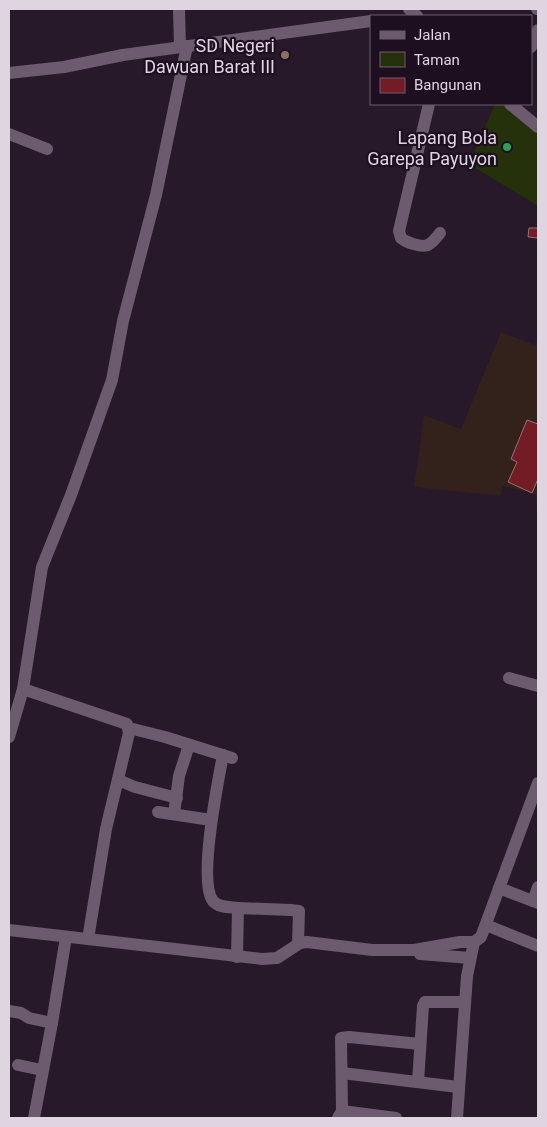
<svg xmlns="http://www.w3.org/2000/svg" width="547" height="1127" viewBox="0 0 547 1127" font-family="Roboto,sans-serif">
	<style>
		.industrial { fill: #33211b }
		.green { fill: #24310a }
		.building { fill: #731c25; stroke: #927272 }
		.lines { fill: none; stroke-linecap: round; stroke-linejoin: round }
		.minor { stroke: #6c5a6f; stroke-width: 12 }
		.education-dot { fill: #8d6e63; stroke: #1e0f20; stroke-width: 2 }
		.leisure-dot { fill: #2e9e5b; stroke: #1e0f20; stroke-width: 2 }
		.labels { text-anchor: middle; dominant-baseline: central; stroke-width: 4.5; stroke-linejoin: round; paint-order: stroke }
		.poi-label { font-size: 18px; fill: #dfd5e1; stroke: #1e0f20; text-anchor: end }
	</style>
	<rect width="100%" height="100%" fill="#27182a"/>
	<!-- industrial -->
	<polygon class="industrial" points="501,332 534,345 538,341 538,514 535,494 503,486 501,496 414,487 424,415 461,429"/>
	<!-- green -->
	<polygon class="green" points="495,104 504,104 538,130 538,206 469,164"/>
	<!-- building -->
	<g class="building">
		<polygon points="529,228 538,228 538,238 528,237"/>
		<polygon points="527,420 538,424 538,479 532,493 508,482 517,462 511,459"/>
	</g>
	<g class="lines">
		<!-- minor -->
		<g class="minor">
			<polyline points="179,9 180,47"/>
			<polyline points="409,9 417,16"/>
			<polyline points="537,9 538,9"/>
			<polyline points="531,47 538,30"/>
			<polyline points="9,73 64,67 123,55 371,21"/>
			<path d="M429,104l-30,127 2,7c5,4 20,10 27,7 4,-2 9,-8 12,-12"/>
			<polyline points="510,104 538,127"/>
			<polyline points="9,134 47,149"/>
			<polyline points="509,678 538,686"/>
			<polyline points="129,728 165,737 232,758"/>
			<polyline points="9,737 23,689"/>
			<path d="M223,755c-5,26 -25,127 -10,146 6,7 17,6 25,7l-1,49"/>
			<polyline points="118,780 135,787 177,798"/>
			<polyline points="158,812 211,820"/>
			<polyline points="174,814 179,776 189,745"/>
			<polyline points="499,888 538,903"/>
			<polyline points="533,901 538,887"/>
			<polyline points="238,908 291,910 299,911 298,944"/>
			<polyline points="486,925 538,946"/>
			<polyline points="9,930 262,959 277,958 300,943 307,942 372,950 414,950 460,942 474,942 481,937 538,783"/>
			<polyline points="88,939 106,829 129,733 127,724 23,689 42,567 71,495 112,380 123,321 156,195 187,46"/>
			<polyline points="420,954 470,958"/>
			<polyline points="9,1011 21,1013 29,1018 52,1023"/>
			<polyline points="18,1065 42,1070"/>
			<polyline points="342,1073 458,1087"/>
			<polyline points="418,1082 423,1006 425,1002 464,1002"/>
			<polyline points="342,1111 396,1118"/>
			<polyline points="34,1118 52,1023 66,937"/>
			<polyline points="338,1118 342,1111 341,1038 349,1037 420,1044"/>
			<polyline points="457,1118 467,976 474,942"/>
		</g>
	</g>
	<!-- markers -->
	<circle class="education-dot" cx="285" cy="55" r="5"/>
	<circle class="leisure-dot" cx="507" cy="147" r="5"/>
	<g class="labels">
		<!-- poi labels -->
		<g class="poi-label">
			<text x="275" y="45">SD Negeri<tspan x="275" dy="21">Dawuan Barat III</tspan></text>
			<text x="497" y="137">Lapang Bola<tspan x="497" dy="21">Garepa Payuyon</tspan></text>
		</g>
	</g>
	<!-- border -->
	<rect width="547" height="1127" fill="none" stroke="#dfd5e1" stroke-width="20"/>
	<!-- legend -->
	<rect x="370" y="15" width="162" height="90" fill="#1e0f20" stroke="#6b5e6d"/>
	<rect x="380" y="31" width="25" height="8" fill="#6c5a6f" stroke="#6b5e6d"/>
	<text x="414" y="40" font-size="15" fill="#dfd5e1">Jalan</text>
	<rect x="380" y="52" width="25" height="15" fill="#24310a" stroke="#6b5e6d"/>
	<text x="414" y="65" font-size="15" fill="#dfd5e1">Taman</text>
	<rect x="380" y="78" width="25" height="15" fill="#731c25" stroke="#6b5e6d"/>
	<text x="414" y="90" font-size="15" fill="#dfd5e1">Bangunan</text>
</svg>
